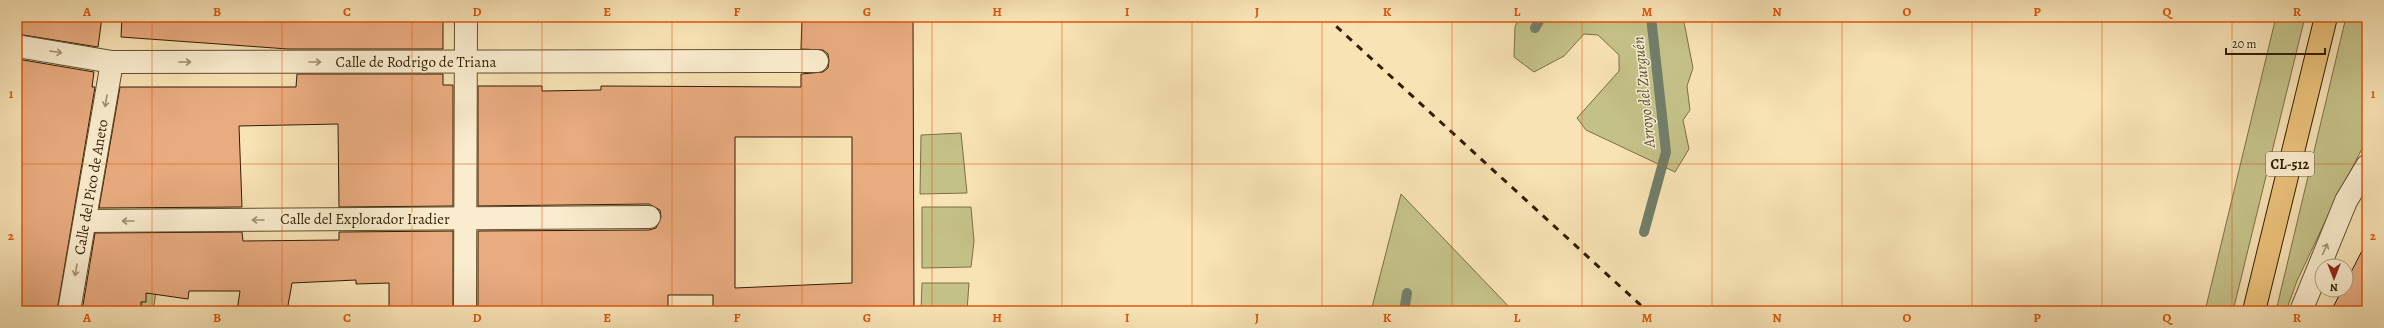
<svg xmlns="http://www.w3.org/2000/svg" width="2384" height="328" viewBox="0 0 2384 328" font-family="Alegreya,serif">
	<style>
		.green { fill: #c4c188; stroke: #7a6f44 }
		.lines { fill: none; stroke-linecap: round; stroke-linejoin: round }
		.stream { stroke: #727e6a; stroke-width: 10 }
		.building { fill: #e9ab80; stroke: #311d00; fill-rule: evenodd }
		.minor-casing { stroke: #634e2d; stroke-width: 24 }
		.major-casing { stroke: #311d00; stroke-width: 24 }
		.minor { stroke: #faedcf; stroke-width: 22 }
		.major { stroke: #ecc27a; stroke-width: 22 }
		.rail { stroke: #311d00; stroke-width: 3; stroke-dasharray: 7 7; stroke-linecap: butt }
		.oneway { stroke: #a08f72 }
		.grid { fill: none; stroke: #df560b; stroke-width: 1; stroke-opacity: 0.55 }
		.labels { text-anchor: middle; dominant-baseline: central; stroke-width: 3; stroke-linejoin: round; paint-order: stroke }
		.shield { fill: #faedcf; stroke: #6d5b3e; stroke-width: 1 }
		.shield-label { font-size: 14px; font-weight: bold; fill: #311d00 }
		.street-label { font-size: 15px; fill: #311d00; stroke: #faedcf }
		.water-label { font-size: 16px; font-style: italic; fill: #57553e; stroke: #faedcf }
		.neatline { fill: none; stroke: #df560b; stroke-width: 1.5 }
		.grid-label { font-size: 13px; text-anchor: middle; font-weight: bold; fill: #df560b }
	</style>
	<rect width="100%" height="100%" fill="#f8e3b5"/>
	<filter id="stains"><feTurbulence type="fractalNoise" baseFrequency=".005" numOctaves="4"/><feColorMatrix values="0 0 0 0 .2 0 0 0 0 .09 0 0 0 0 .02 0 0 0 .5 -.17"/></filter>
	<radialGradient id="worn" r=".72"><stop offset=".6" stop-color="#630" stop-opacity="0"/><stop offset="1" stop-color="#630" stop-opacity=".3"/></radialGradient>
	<!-- green -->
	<g class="green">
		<polygon points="1519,17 1683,17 1693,68 1687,86 1690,110 1683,120 1689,149 1675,172 1586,130 1577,118 1619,71 1619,55 1598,35 1584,34 1564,56 1534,72 1514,57 1515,27"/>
		<polygon points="2276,17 2305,17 2233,311 2205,311"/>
		<polygon points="2346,17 2367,17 2367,139 2331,209 2297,281 2286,311 2276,311"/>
		<polygon points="961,133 967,193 920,194 921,135"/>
		<polygon points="1401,194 1513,311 1371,311"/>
		<polygon points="922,207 971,207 974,241 971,267 922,268"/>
		<polygon points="163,249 153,311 141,311 145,272"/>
		<polygon points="922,283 969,283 967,311 921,311"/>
	</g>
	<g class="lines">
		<!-- stream -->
		<g class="stream">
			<polyline points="1535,28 1541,17"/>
			<polyline points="1644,232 1666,152 1651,17"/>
			<polyline points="1404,311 1407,293"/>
		</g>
	</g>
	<!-- building -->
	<g class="building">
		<polygon points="17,17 102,17 98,47 17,34"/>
		<polygon points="122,17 443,17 443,49 288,49 121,37"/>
		<path d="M802,17h111l1,294h-201v-16h-45v16h-190v-80l171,-1 7,-2 5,-11 -1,-7 -11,-6 -171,2v-120h64v5l59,-1v-4l200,1v-13l22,-2 5,-4 1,-7 -1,-7 -5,-4 -22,-1zM735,137h117v146l-117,5z"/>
		<polygon points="17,59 94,72 92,87 95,87 57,311 17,311"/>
		<polygon points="297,74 443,74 443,85 453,85 453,206 339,207 338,124 239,126 242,207 99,208 120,87 296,87"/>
		<polygon points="453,231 453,311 389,311 389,283 356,284 356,280 292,283 287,311 237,311 240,291 189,291 188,299 146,293 146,302 141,302 141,311 82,311 95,233 242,232 243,241 339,240 339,232"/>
		<polygon points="2367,241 2367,311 2331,311 2342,290 2346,290 2346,282"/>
	</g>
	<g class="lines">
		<!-- minor casing -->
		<g class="minor-casing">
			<g id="minor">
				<polyline points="17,46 112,62 817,61"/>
				<polyline points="85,221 649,217"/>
				<polyline points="69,311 112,62"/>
				<polyline points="465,311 466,17"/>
				<polyline points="2301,311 2346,201 2367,166"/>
			</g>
		</g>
		<!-- major casing -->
		<g class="major-casing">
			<polyline id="major" points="2254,311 2326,17"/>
		</g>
		<!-- minor -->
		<use href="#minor" class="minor"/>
		<!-- major -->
		<use href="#major" class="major"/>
		<!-- rail -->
		<polyline class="rail" points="1326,17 1647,311"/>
	</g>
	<!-- one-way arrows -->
	<defs><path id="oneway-shaft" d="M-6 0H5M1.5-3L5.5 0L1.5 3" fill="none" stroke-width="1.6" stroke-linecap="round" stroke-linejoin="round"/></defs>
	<g class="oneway">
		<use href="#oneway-shaft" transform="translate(56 52) rotate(9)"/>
		<use href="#oneway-shaft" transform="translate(185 62)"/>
		<use href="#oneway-shaft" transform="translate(315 62)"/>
		<use href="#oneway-shaft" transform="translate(106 101) rotate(100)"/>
		<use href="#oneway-shaft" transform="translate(258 220) rotate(180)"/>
		<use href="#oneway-shaft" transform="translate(128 221) rotate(180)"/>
		<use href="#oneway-shaft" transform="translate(2325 249) rotate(-66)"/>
		<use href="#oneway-shaft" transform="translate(76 270) rotate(100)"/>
	</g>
	<!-- grid -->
	<path class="grid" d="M152,17v294M282,17v294M412,17v294M542,17v294M672,17v294M802,17v294M932,17v294M1062,17v294M1192,17v294M1322,17v294M1452,17v294M1582,17v294M1712,17v294M1842,17v294M1972,17v294M2102,17v294M2232,17v294M17,164h2350"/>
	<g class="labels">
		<!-- shield labels -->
		<rect class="shield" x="2266" y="152" width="48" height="24" rx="3"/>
		<g class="shield-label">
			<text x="2290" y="164">CL-512</text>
		</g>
		<!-- street labels -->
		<g class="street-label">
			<text x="416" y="62">Calle de Rodrigo de Triana</text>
			<text transform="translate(91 187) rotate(-80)">Calle del Pico de Aneto</text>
			<text x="365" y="219">Calle del Explorador Iradier</text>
		</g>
		<!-- water labels -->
		<g class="water-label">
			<text transform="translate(1644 92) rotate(-96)">Arroyo del Zurguén</text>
		</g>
	</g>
	<!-- margin -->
	<rect width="2384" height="328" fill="none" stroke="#f8e3b5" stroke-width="44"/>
	<!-- north arrow -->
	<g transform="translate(2334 278) rotate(180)"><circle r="19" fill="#faedcf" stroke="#aa9a7c"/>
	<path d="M0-3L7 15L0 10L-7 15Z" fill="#8f2418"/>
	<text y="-6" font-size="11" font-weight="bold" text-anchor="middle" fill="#311d00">N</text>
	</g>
	<!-- scale -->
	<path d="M2226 48v6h99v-6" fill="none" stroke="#311d00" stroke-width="2"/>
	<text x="2232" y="48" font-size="12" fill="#311d00" stroke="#faedcf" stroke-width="3" paint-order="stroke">20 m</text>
	<rect x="22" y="22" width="2340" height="284" class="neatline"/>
	<g class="grid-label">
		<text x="87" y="16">A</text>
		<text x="217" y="16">B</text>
		<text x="347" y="16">C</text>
		<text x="477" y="16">D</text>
		<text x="607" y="16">E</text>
		<text x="737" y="16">F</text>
		<text x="867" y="16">G</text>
		<text x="997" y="16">H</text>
		<text x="1127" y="16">I</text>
		<text x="1257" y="16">J</text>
		<text x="1387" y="16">K</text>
		<text x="1517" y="16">L</text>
		<text x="1647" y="16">M</text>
		<text x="1777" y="16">N</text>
		<text x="1907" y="16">O</text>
		<text x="2037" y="16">P</text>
		<text x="2167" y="16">Q</text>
		<text x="2297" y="16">R</text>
		<text x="11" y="98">1</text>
		<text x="2373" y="98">1</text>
		<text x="11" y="240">2</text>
		<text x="2373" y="240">2</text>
		<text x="87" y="322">A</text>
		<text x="217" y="322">B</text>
		<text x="347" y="322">C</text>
		<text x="477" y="322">D</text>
		<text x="607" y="322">E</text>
		<text x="737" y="322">F</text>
		<text x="867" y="322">G</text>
		<text x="997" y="322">H</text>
		<text x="1127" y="322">I</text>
		<text x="1257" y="322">J</text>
		<text x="1387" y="322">K</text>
		<text x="1517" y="322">L</text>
		<text x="1647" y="322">M</text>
		<text x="1777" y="322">N</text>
		<text x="1907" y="322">O</text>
		<text x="2037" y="322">P</text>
		<text x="2167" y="322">Q</text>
		<text x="2297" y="322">R</text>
	</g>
	<rect width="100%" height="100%" filter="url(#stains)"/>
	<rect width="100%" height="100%" fill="url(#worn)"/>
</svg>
